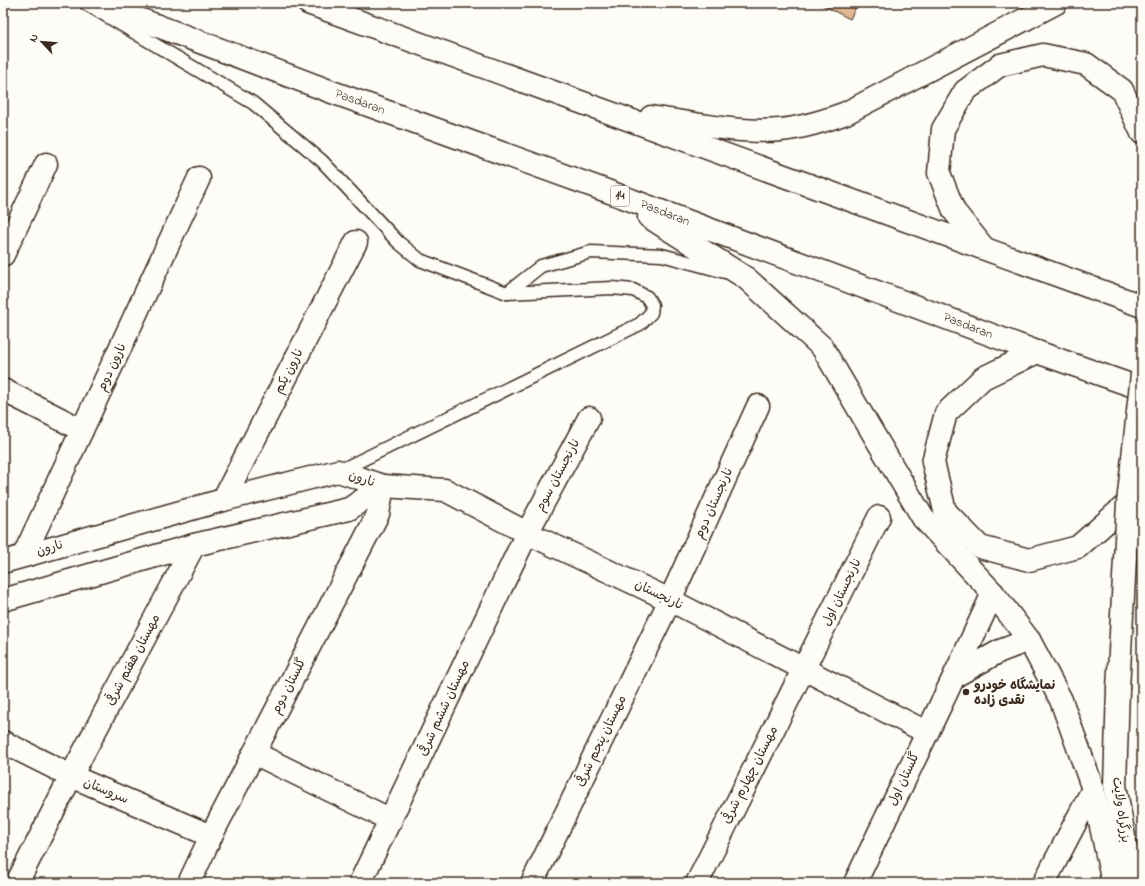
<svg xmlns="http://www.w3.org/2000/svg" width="1145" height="886" viewBox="0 0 1145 886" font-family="'Indie Flower','Playpen Sans Arabic',sans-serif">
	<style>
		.building { fill: #e2b793; stroke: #3b2a1e }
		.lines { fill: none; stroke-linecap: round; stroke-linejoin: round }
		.service-casing { stroke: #3b2a1e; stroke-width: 15 }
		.minor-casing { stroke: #3b2a1e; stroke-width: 25 }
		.tertiary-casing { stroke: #3b2a1e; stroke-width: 25 }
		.primary-casing { stroke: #3b2a1e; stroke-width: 25 }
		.trunk-casing { stroke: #3b2a1e; stroke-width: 25 }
		.service { stroke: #fdfcf7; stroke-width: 12 }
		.minor { stroke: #fdfcf7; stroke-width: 22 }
		.tertiary { stroke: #fdfcf7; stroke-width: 22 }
		.primary { stroke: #fdfcf7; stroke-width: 22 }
		.trunk { stroke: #fdfcf7; stroke-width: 22 }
		.primary-bridge-casing { stroke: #3b2a1e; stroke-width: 25; stroke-linecap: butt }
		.primary-bridge { stroke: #fdfcf7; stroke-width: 22 }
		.poi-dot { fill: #3b2a1e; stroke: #fdfcf7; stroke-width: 1.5 }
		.labels { text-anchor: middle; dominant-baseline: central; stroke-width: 3; stroke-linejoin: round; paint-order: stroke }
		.shield { fill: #fdfcf7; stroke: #75695f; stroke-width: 1 }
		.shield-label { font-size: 12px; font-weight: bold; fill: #3b2a1e }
		.street-label { font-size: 13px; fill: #3b2a1e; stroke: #fdfcf7 }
		.poi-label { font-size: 13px; font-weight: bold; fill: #3b2a1e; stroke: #fdfcf7; text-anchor: start }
	</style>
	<rect width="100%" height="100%" fill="#fdfcf7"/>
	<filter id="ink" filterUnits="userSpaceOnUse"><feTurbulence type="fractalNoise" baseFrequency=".025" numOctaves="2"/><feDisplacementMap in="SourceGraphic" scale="8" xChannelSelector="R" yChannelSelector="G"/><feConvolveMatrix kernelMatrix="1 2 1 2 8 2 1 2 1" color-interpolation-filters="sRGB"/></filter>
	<g filter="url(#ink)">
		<!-- building -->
		<polygon class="building" points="818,3 858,3 850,19"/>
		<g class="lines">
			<!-- service casing -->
			<g class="service-casing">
				<g id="service">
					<polyline points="85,3 253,103 322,161 398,242 420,260 507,293 541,266 591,252 662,255 725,272"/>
					<polyline points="339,471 640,324 651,313 652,305 647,297 633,290 612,288 507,293"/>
				</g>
			</g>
			<!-- minor casing -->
			<g class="minor-casing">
				<g id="minor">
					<polyline points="3,255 46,164"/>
					<polyline points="3,390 82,430"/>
					<polyline points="223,500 356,242"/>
					<polyline points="24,555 199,178"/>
					<polyline points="3,742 71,776 211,836"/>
					<polyline points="254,753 391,820"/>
					<polyline points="17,883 71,776 194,545"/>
					<polyline points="360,883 527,533 589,418"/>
					<polyline points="532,883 670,600 758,406"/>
					<polyline points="697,883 879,517"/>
					<polyline points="1044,883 1093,789"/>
				</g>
			</g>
			<!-- tertiary casing -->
			<g class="tertiary-casing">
				<g id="tertiary">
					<polyline points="3,562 223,500 338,471 383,486 349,509 194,545 3,600"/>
					<polyline points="189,883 211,836 378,514 383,486 445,490 527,533 670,600 926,732"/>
				</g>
			</g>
			<!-- primary casing -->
			<g class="primary-casing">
				<g id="primary">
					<polyline points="955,676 1000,651 1029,640"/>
					<polyline points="1118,689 1115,785 1132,883"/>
					<path d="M855,883c46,-97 94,-193 138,-290"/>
				</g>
			</g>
			<!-- trunk casing -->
			<g class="trunk-casing">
				<g id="trunk">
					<polyline points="97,3 332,92 607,191 1037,352 1142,389"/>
					<polyline points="308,3 1142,306"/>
					<path d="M651,117c39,6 91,17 129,13 23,-2 44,-9 66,-17l210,-110"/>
					<polyline points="649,217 746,278 822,347 923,518 993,593 1029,640 1061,700 1093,789 1113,883"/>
					<polyline points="983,247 954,211 939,173 943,129 965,91 1000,65 1043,55 1086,64 1122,90 1142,133"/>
					<polyline points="1037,352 983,378 946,413 933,462 945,511 980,547 1029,560 1078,547 1128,503"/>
				</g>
			</g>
			<!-- service -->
			<use href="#service" class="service"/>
			<!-- minor -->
			<use href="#minor" class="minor"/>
			<!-- tertiary -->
			<use href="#tertiary" class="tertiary"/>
			<!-- primary -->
			<use href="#primary" class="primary"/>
			<!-- trunk -->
			<use href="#trunk" class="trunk"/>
			<!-- primary-bridge casing -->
			<g class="primary-bridge-casing">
				<polyline id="primary-bridge" points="1118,689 1128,503 1142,374"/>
			</g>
			<!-- primary-bridge -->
			<use href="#primary-bridge" class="primary-bridge"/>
		</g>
	</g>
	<!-- markers -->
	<circle class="poi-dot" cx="966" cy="692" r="4"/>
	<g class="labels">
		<!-- shield labels -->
		<rect class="shield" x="611" y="186" width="18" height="20" rx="3"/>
		<g class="shield-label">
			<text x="620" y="196">14</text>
		</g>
		<!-- street labels -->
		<g class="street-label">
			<text transform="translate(360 102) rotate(20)">Pasdaran</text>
			<text transform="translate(665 213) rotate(21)">Pasdaran</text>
			<text transform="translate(968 326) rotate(21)">Pasdaran</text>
			<text transform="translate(112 367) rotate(-65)">نارون دوم</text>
			<text transform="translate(289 371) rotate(-63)">نارون یکم</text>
			<text transform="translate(558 475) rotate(-62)">نارنجستان سوم</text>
			<text transform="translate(362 479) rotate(18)">نارون</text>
			<text transform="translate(714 503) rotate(-66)">نارنجستان دوم</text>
			<text transform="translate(50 548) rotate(-16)">نارون</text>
			<text transform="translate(842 592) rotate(-64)">نارنجستان اول</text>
			<text transform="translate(659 595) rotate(26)">نارنجستان</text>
			<text transform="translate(133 660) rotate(-62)">مهستان هفتم شرقی</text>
			<text transform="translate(289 686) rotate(-63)">گلستان دوم</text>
			<text transform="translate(444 708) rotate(-65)">مهستان ششم شرقی</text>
			<text transform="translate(601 741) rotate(-64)">مهستان پنجم شرقی</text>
			<text transform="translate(750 775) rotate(-63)">مهستان چهارم شرقی</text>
			<text transform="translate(904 779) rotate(-65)">گلستان اول</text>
			<text transform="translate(106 791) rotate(23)">سروستان</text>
			<text transform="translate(1121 810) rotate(82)">بزرگراه ولایت</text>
		</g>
		<!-- poi labels -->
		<g class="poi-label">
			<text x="974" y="685">نمایشگاه خودرو<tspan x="974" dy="15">نقدی زاده</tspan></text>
		</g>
	</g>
	<!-- margin -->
	<rect width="1145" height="886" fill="none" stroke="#fdfcf7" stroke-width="16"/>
	<rect x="8" y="8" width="1129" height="870" fill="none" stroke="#3b2a1e" stroke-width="1.5" filter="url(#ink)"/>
	<!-- north arrow -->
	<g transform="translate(42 42) rotate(296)" stroke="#fdfcf7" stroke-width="3" paint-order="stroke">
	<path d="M0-3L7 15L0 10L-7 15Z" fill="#3b2a1e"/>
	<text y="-6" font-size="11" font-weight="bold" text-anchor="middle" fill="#3b2a1e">N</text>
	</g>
</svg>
